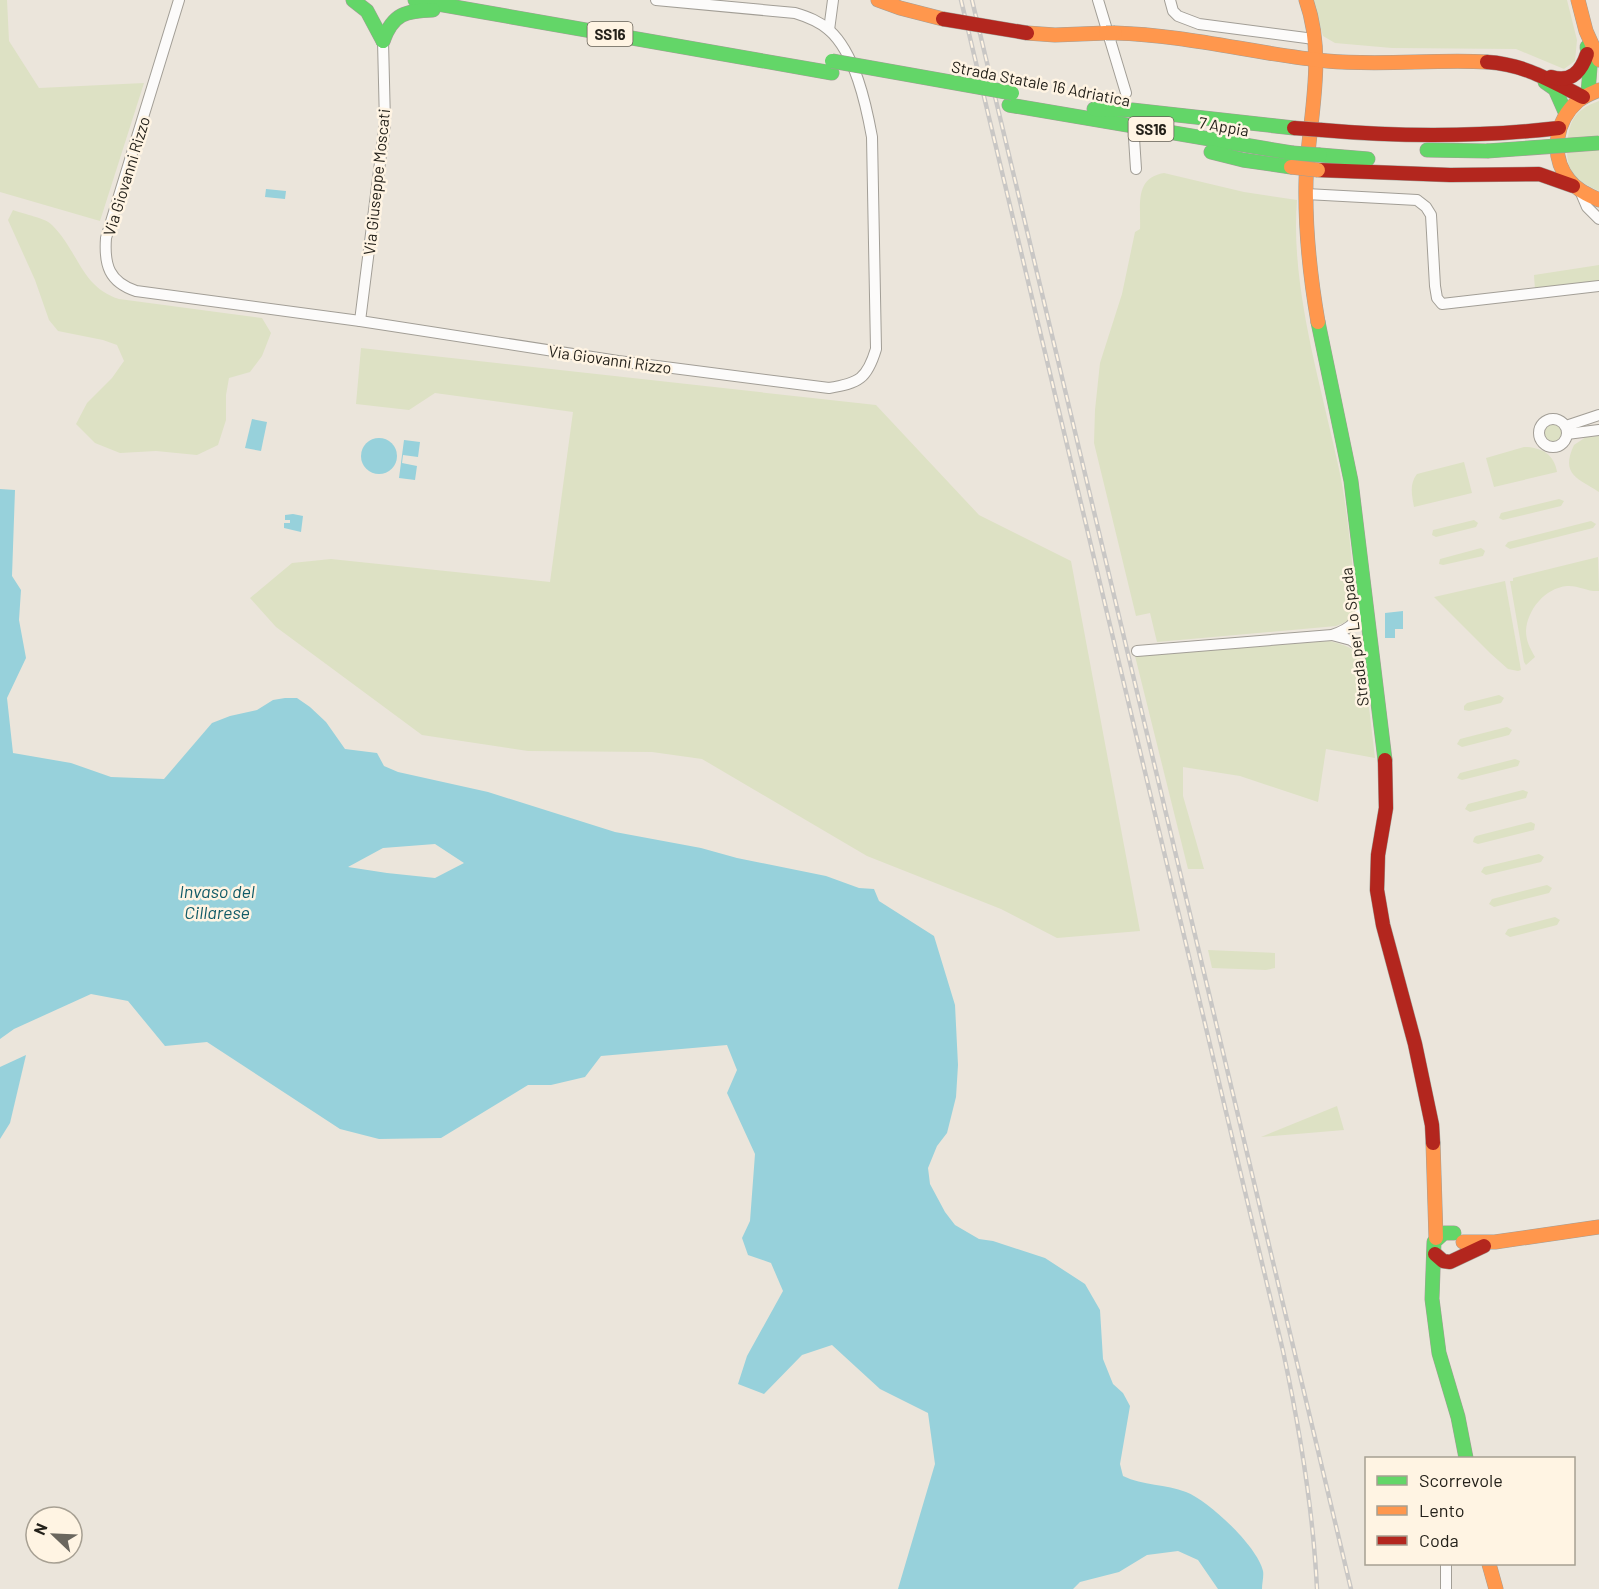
<svg xmlns="http://www.w3.org/2000/svg" width="1599" height="1589" viewBox="0 0 1599 1589" font-family="Barlow,sans-serif">
	<style>
		.green { fill: #dde1c4 }
		.water { fill: #97d1db; fill-rule: evenodd }
		.lines { fill: none; stroke-linecap: round; stroke-linejoin: round }
		.street-casing { stroke: #a29e96; stroke-width: 12 }
		.fast-casing { stroke: #a29e96; stroke-width: 15 }
		.slow-casing { stroke: #a29e96; stroke-width: 15 }
		.jam-casing { stroke: #a29e96; stroke-width: 15 }
		.street { stroke: #fcfbfa; stroke-width: 10 }
		.fast { stroke: #63d668; stroke-width: 14 }
		.slow { stroke: #ff974d; stroke-width: 14 }
		.jam { stroke: #b3261e; stroke-width: 14 }
		.rail-casing { stroke: #c9c7c5; stroke-width: 4.5 }
		.rail { stroke: #fff4e3; stroke-width: 2; stroke-dasharray: 7; stroke-linecap: butt }
		.fast-bridge-casing { stroke: #a29e96; stroke-width: 15; stroke-linecap: butt }
		.slow-bridge-casing { stroke: #a29e96; stroke-width: 15; stroke-linecap: butt }
		.jam-bridge-casing { stroke: #a29e96; stroke-width: 15; stroke-linecap: butt }
		.fast-bridge { stroke: #63d668; stroke-width: 14 }
		.slow-bridge { stroke: #ff974d; stroke-width: 14 }
		.jam-bridge { stroke: #b3261e; stroke-width: 14 }
		.labels { text-anchor: middle; dominant-baseline: central; stroke-width: 5; stroke-linejoin: round; paint-order: stroke }
		.shield { fill: #fff4e3; stroke: #666056; stroke-width: 1.5 }
		.shield-label { font-size: 15px; font-weight: bold; fill: #24211a }
		.street-label { font-size: 16px; fill: #24211a; stroke: #fff4e3 }
		.water-label { font-size: 18px; font-style: italic; fill: #115b68; stroke: #fff4e3 }
	</style>
	<rect width="100%" height="100%" fill="#ebe5db"/>
	<!-- green -->
	<g class="green">
		<polygon points="0,0 7,0 9,41 39,88 144,83 100,221 0,192"/>
		<polygon points="1313,0 1567,0 1577,40 1575,61 1564,69 1516,49 1392,48 1335,43 1323,36"/>
		<path d="M1599,101v90c-9,-4 -17,-8 -24,-15 -7,-9 -8,-17 -8,-27 1,-26 6,-39 32,-48z"/>
		<path d="M1164,173l80,19 53,8c-7,86 24,184 42,269 9,42 12,87 17,131 0,16 -5,21 -20,26l-179,16 -7,-29 -14,3 -42,-173 1,-33 5,-47 22,-69 13,-62 5,-3c1,-24 -6,-51 24,-56z"/>
		<path d="M13,210c10,4 33,8 39,15 27,27 29,62 67,74l143,19 9,15 -9,23 -12,16 -21,6 -3,17v25l-8,25 -21,10 -41,-4 -36,2 -25,-10 -19,-19 11,-21 25,-25 12,-17 -7,-16 -14,-5 -45,-9 -9,-11 -14,-40 -27,-60z"/>
		<polygon points="1599,265 1599,282 1535,290 1534,275"/>
		<polygon points="361,348 876,405 979,515 1071,561 1140,931 1057,938 1001,909 867,856 702,759 652,752 528,751 422,735 276,627 250,598 292,563 331,559 550,582 573,412 435,393 409,410 356,404"/>
		<circle cx="1553" cy="433" r="10"/>
		<path d="M1599,436v56c-21,-14 -39,-17 -25,-47l12,-8z"/>
		<path d="M1524,447c17,0 30,7 33,25l-63,15 -8,-29z"/>
		<path d="M1464,462l8,31 -58,14c-2,-12 -5,-23 3,-33z"/>
		<polygon points="1559,499 1564,501 1561,506 1503,520 1499,518 1501,513"/>
		<polygon points="1474,520 1478,523 1476,527 1436,537 1432,535 1433,530"/>
		<polygon points="1591,521 1596,524 1593,528 1510,549 1505,546 1508,542"/>
		<polygon points="1481,548 1485,551 1483,556 1443,565 1439,564 1440,559"/>
		<path d="M1598,557l1,34c-11,1 -21,-6 -32,-5 -22,2 -40,24 -41,45 0,10 4,17 9,26l-9,8 -2,-3 -14,-81h3v-3z"/>
		<polygon points="1505,581 1521,670 1518,671 1508,669 1490,653 1434,597"/>
		<path d="M1330,641c17,5 27,7 34,24l11,93 -49,-9 -8,53 -78,-26 -57,-9v29l21,73h-16l-53,-213z"/>
		<polygon points="1499,695 1504,698 1501,703 1469,711 1464,710 1464,706 1467,703"/>
		<polygon points="1507,727 1512,730 1509,735 1462,747 1457,744 1460,739"/>
		<polygon points="1515,759 1520,761 1518,766 1462,780 1457,778 1460,773"/>
		<polygon points="1523,790 1528,792 1526,798 1470,812 1465,809 1468,804"/>
		<polygon points="1531,822 1535,824 1534,830 1478,844 1473,842 1474,838 1476,836"/>
		<polygon points="1539,854 1544,857 1541,862 1486,875 1481,872 1484,867"/>
		<polygon points="1547,885 1552,888 1549,893 1494,907 1489,904 1492,899"/>
		<polygon points="1555,917 1560,920 1557,925 1510,937 1505,934 1508,929"/>
		<polygon points="1208,950 1275,953 1275,968 1266,970 1212,968"/>
		<polygon points="1337,1106 1344,1130 1261,1137"/>
	</g>
	<!-- water -->
	<g class="water">
		<polygon points="266,189 286,191 285,199 265,197"/>
		<polygon points="252,419 267,422 261,451 245,448"/>
		<circle cx="379" cy="456" r="18"/>
		<polygon points="404,440 420,442 418,457 403,455 402,463 417,466 415,480 399,478"/>
		<path d="M0,489l15,1 -3,86 9,14 -2,30 7,38 -19,40 6,55 58,10 40,14 53,2 48,-56 18,-7 27,-6 16,-10 12,-2h12l13,9 16,15 19,27 32,4 7,13 14,6 90,20 127,40 86,16 36,10 89,18 33,12 15,1 5,12 55,35 21,69 3,60 -2,32 -9,36 -10,13 -9,22 2,16 15,28 10,13 24,14 14,2 52,17 40,26 15,26 3,49 10,25 10,9 7,13 -10,58 3,12c20,10 43,8 63,16 23,9 72,55 77,79 1,5 -1,12 -1,18h-44l-20,-29 -20,-9 -31,4 -28,17 -39,10 -7,7h-175l37,-125 -7,-51 -48,-24 -48,-44 -30,10 -38,39 -26,-10 9,-28 36,-65 -12,-28 -23,-8 -6,-17 8,-17 5,-67 -28,-61 10,-23 -10,-25 -126,11 -16,21 -34,8h-23l-87,53 -62,1 -39,-10 -133,-87 -42,4 -37,-45 -37,-7 -77,35 -14,10zM435,844l29,19 -29,15 -48,-5 -39,-6 35,-19z"/>
		<polygon points="293,514 303,516 301,532 284,528 284,523 290,523 290,520 285,520 285,515"/>
		<polygon points="1403,611 1403,629 1395,629 1395,638 1385,638 1385,613"/>
		<polygon points="26,1055 10,1123 0,1139 0,1067"/>
	</g>
	<g class="lines">
		<!-- street casing -->
		<g class="street-casing">
			<g id="street">
				<path d="M179,0l-73,238c-2,27 3,44 30,53l224,30 258,40 211,27c30,-5 38,-9 47,-39l-4,-212c-6,-33 -17,-84 -43,-107 -10,-9 -21,-13 -34,-17l-139,-13"/>
				<polyline points="1098,0 1126,93"/>
				<polyline points="1170,0 1173,11 1178,16 1199,24 1314,39"/>
				<polyline points="829,30 833,0"/>
				<polyline points="1134,138 1136,169"/>
				<polyline points="1581,193 1587,207 1599,219"/>
				<polyline points="1306,194 1417,200 1426,207 1431,215 1435,286 1437,298 1442,304 1599,286"/>
				<polyline points="360,321 385,123 383,41"/>
				<circle cx="1553" cy="433" r="14"/>
				<polyline points="1566,426 1599,415"/>
				<polyline points="1567,434 1599,430"/>
				<polyline points="1332,635 1351,640 1372,656"/>
				<path d="M1137,651l195,-16c21,-7 25,-14 33,-33"/>
				<polyline points="1446,1589 1446,1564"/>
			</g>
		</g>
		<!-- fast casing -->
		<g class="fast-casing">
			<g id="fast">
				<polyline points="353,0 367,11 383,41"/>
				<polyline points="415,0 832,73"/>
				<path d="M383,41c10,-28 23,-30 50,-31"/>
				<polyline points="1587,47 1590,67 1588,94"/>
				<polyline points="1545,82 1555,89 1566,114"/>
				<polyline points="1009,105 1292,153"/>
				<polyline points="1094,109 1132,110 1294,128"/>
				<polyline points="1427,150 1487,151"/>
				<polyline points="1211,152 1243,160 1291,167"/>
				<polyline points="1320,155 1368,159"/>
				<polyline points="1318,322 1351,481 1385,760"/>
				<polyline points="1454,1233 1444,1233 1434,1242 1432,1299 1439,1353 1458,1417 1466,1458"/>
			</g>
		</g>
		<!-- slow casing -->
		<g class="slow-casing">
			<g id="slow">
				<polyline points="878,0 900,8 943,19"/>
				<path d="M1306,0c21,59 2,121 0,181 -1,48 4,95 12,141"/>
				<polyline points="1578,0 1586,31 1599,60"/>
				<polyline points="1027,33 1055,35 1106,33"/>
				<path d="M1115,33c72,2 141,21 212,28 54,5 107,-2 160,1"/>
				<path d="M1599,90c-7,3 -15,6 -21,11 -22,19 -29,54 -9,79 8,10 18,14 30,20"/>
				<polyline points="1433,1143 1436,1238"/>
				<polyline points="1463,1242 1495,1242 1599,1227"/>
				<polyline points="1489,1564 1496,1589"/>
			</g>
		</g>
		<!-- jam casing -->
		<g class="jam-casing">
			<g id="jam">
				<path d="M1487,62c37,2 64,19 96,35"/>
				<path d="M1551,77c20,6 30,-5 36,-23"/>
				<path d="M1322,130c79,7 158,7 237,-2"/>
				<polyline points="1318,170 1450,175 1539,174 1573,186"/>
				<polyline points="1385,760 1386,808 1378,855 1377,890 1383,925 1415,1044 1432,1125 1433,1143"/>
				<polyline points="1435,1254 1443,1261 1450,1262 1484,1246"/>
			</g>
		</g>
		<!-- street -->
		<use href="#street" class="street"/>
		<!-- fast -->
		<use href="#fast" class="fast"/>
		<!-- slow -->
		<use href="#slow" class="slow"/>
		<!-- jam -->
		<use href="#jam" class="jam"/>
		<!-- rail casing -->
		<g class="rail-casing">
			<g id="rail">
				<path d="M961,0l322,1351c17,79 30,157 34,238"/>
				<polyline points="972,0 1351,1589"/>
			</g>
		</g>
		<!-- rail -->
		<use href="#rail" class="rail"/>
		<!-- fast-bridge casing -->
		<g class="fast-bridge-casing">
			<g id="fast-bridge">
				<polyline points="832,61 1012,93"/>
				<polyline points="1487,151 1599,143"/>
				<polyline points="1292,153 1320,155"/>
			</g>
		</g>
		<!-- slow-bridge casing -->
		<g class="slow-bridge-casing">
			<g id="slow-bridge">
				<polyline points="1106,33 1115,33"/>
				<polyline points="1291,167 1318,170"/>
			</g>
		</g>
		<!-- jam-bridge casing -->
		<g class="jam-bridge-casing">
			<g id="jam-bridge">
				<polyline points="943,19 1027,33"/>
				<polyline points="1294,128 1322,130"/>
			</g>
		</g>
		<!-- fast-bridge -->
		<use href="#fast-bridge" class="fast-bridge"/>
		<!-- slow-bridge -->
		<use href="#slow-bridge" class="slow-bridge"/>
		<!-- jam-bridge -->
		<use href="#jam-bridge" class="jam-bridge"/>
	</g>
	<g class="labels">
		<!-- shield labels -->
		<g class="shield">
			<rect x="587.5" y="22" width="45" height="24" rx="4.5"/>
			<rect x="1128.5" y="117" width="45" height="24" rx="4.5"/>
		</g>
		<g class="shield-label">
			<text x="610" y="34">SS16</text>
			<text x="1151" y="129">SS16</text>
		</g>
		<!-- street labels -->
		<g class="street-label">
			<text transform="translate(1041 83) rotate(11)">Strada Statale 16 Adriatica</text>
			<text transform="translate(1224 126) rotate(10)">7 Appia</text>
			<text transform="translate(126 176) rotate(-73)">Via Giovanni Rizzo</text>
			<text transform="translate(376 182) rotate(-84)">Via Giuseppe Moscati</text>
			<text transform="translate(610 359) rotate(8)">Via Giovanni Rizzo</text>
			<text transform="translate(1354 637) rotate(-97)">Strada per Lo Spada</text>
		</g>
		<!-- water labels -->
		<g class="water-label">
			<text x="217" y="891">Invaso del<tspan x="217" dy="21">Cillarese</tspan></text>
		</g>
	</g>
	<!-- legend -->
	<rect x="1365" y="1457" width="210" height="108" fill="#fff4e3" stroke="#a7a093" stroke-width="1.5"/>
	<rect x="1377" y="1476" width="30" height="9" fill="#63d668" stroke="#a7a093" stroke-width="1.5"/>
	<text x="1419" y="1487" font-size="18" fill="#24211a">Scorrevole</text>
	<rect x="1377" y="1506" width="30" height="9" fill="#ff974d" stroke="#a7a093" stroke-width="1.5"/>
	<text x="1419" y="1517" font-size="18" fill="#24211a">Lento</text>
	<rect x="1377" y="1536" width="30" height="9" fill="#b3261e" stroke="#a7a093" stroke-width="1.5"/>
	<text x="1419" y="1547" font-size="18" fill="#24211a">Coda</text>
	<!-- north arrow -->
	<g transform="translate(54 1535) rotate(293)"><circle r="28" fill="#fff4e3" stroke="#a7a093" stroke-width="1.5"/>
	<path d="M0-4.5L10 22L0 15L-10 22Z" fill="#6a665e"/>
	<text y="-9" font-size="16" font-weight="bold" text-anchor="middle" fill="#24211a">N</text>
	</g>
</svg>
